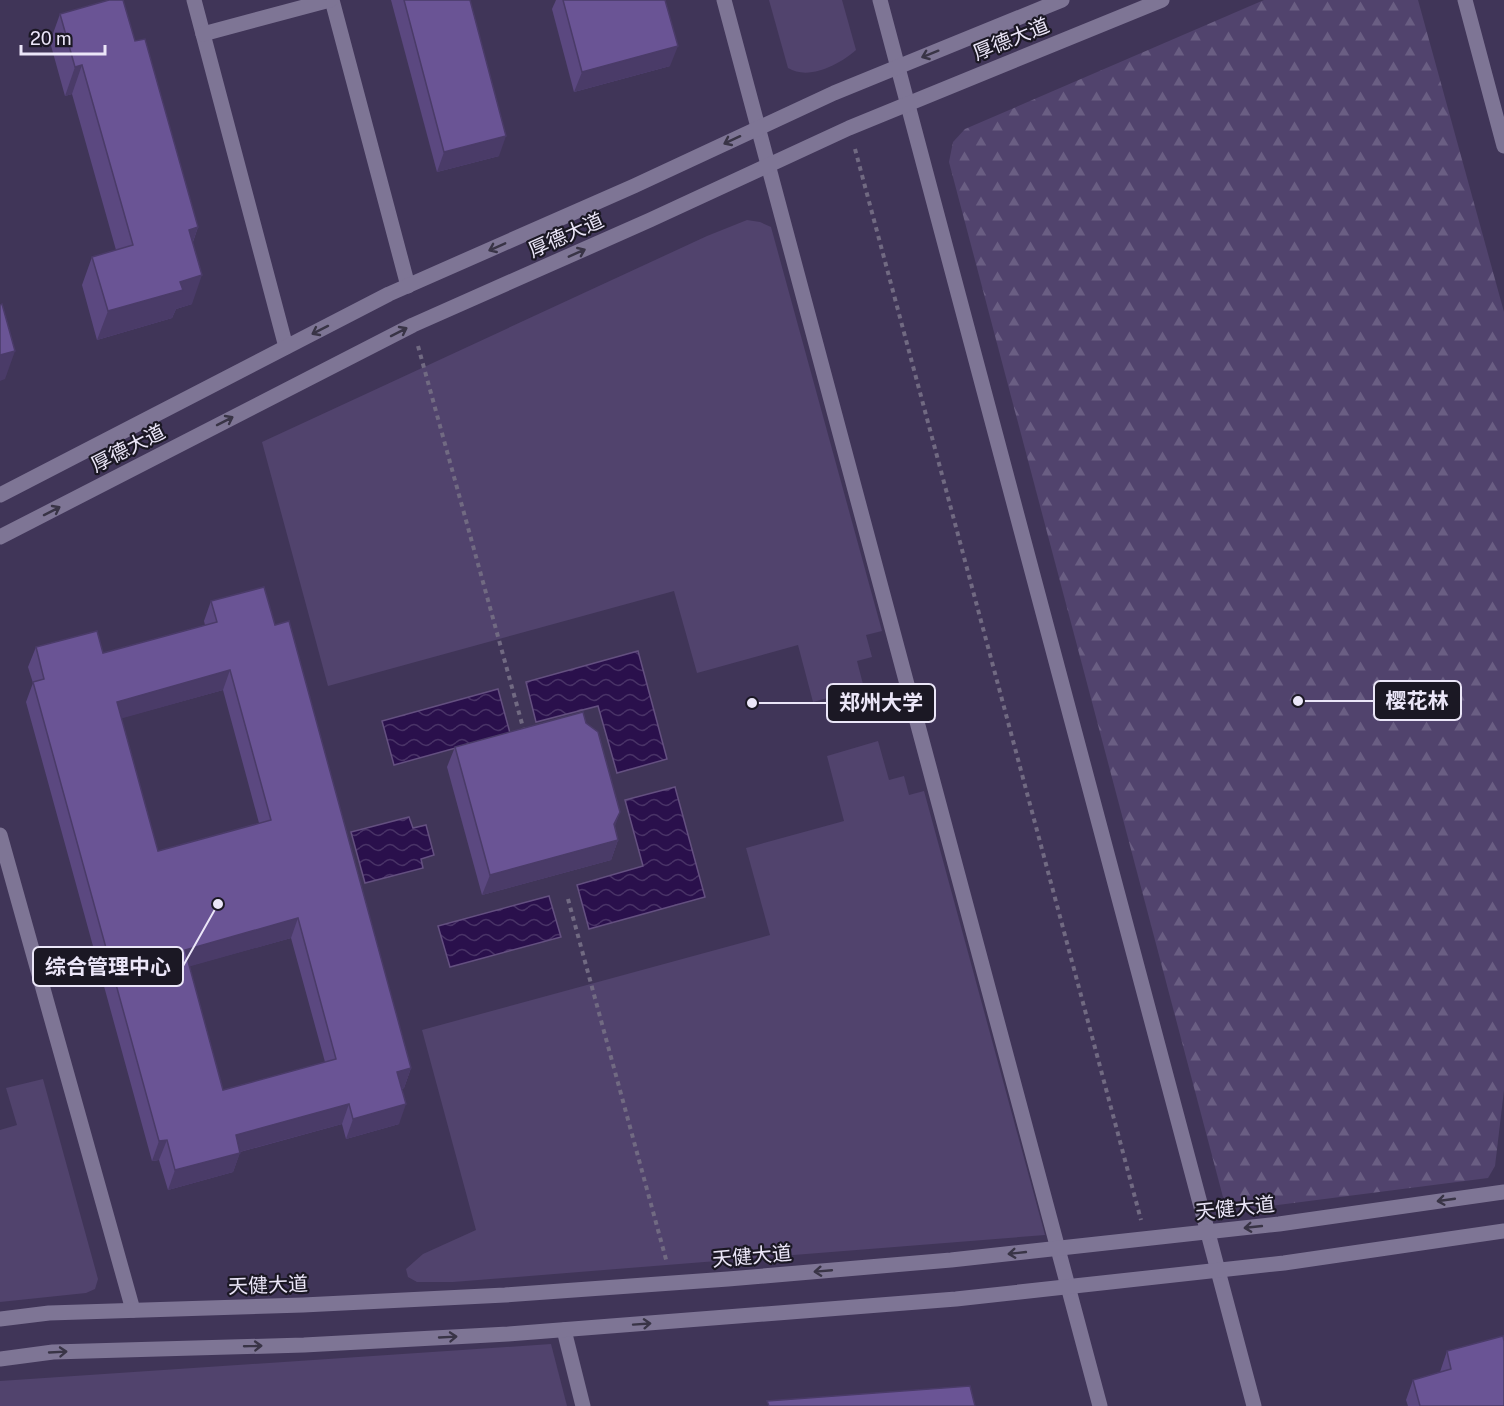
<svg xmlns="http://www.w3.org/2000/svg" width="1504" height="1406" viewBox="0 0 1504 1406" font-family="'Public Sans','Noto Sans SC',sans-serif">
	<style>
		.built { fill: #403558 }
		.grass { fill: #51436d }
		.forest { fill: url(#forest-firs) }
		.water { fill: url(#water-waves); stroke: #645080; stroke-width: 1.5 }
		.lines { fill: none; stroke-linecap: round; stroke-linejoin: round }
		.path { stroke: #716a82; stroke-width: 4; stroke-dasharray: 4.5 4.5; stroke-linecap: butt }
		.service { stroke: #7e7595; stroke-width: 15 }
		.wall { fill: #5b4880; fill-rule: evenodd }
		.shaded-wall { fill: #4a3b68 }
		.building { fill: #6a5495; stroke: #4a3b68; stroke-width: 1.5; fill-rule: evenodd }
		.oneway { stroke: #393446 }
		.labels { text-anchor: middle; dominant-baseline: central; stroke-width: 4.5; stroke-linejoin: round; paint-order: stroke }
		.street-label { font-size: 20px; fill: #ebe6f8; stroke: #1b1824 }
		.leader { fill: none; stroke: #ebe6f8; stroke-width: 2 }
		.callout-dot { fill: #ebe6f8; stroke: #1b1824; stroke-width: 2 }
		.callout { fill: #1b1824; stroke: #ebe6f8; stroke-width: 2 }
		.callout-label { font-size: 21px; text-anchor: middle; font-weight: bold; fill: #ebe6f8 }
	</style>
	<defs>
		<pattern id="forest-firs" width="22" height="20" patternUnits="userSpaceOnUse" patternTransform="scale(1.5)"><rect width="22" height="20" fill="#51436d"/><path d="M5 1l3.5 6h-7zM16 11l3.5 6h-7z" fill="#6a5e83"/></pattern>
		<pattern id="water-waves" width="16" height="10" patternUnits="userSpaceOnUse" patternTransform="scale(1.5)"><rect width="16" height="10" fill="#2a104c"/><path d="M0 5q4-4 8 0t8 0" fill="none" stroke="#493367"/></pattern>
	</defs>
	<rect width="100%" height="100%" fill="#352d48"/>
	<!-- built -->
	<rect class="built" x="0" y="0" width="1504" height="1406"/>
	<!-- grass -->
	<g class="grass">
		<path d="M769,0h73l14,50c-16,14 -47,31 -68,18z"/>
		<polygon points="747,220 760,222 771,227 882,631 866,635 872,657 857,661 864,688 813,702 798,645 697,673 674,591 328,686 262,442 707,236"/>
		<polygon points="878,741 889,780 904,776 909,795 924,791 1045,1235 453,1282 417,1282 408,1277 406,1269 423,1254 476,1230 422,1030 770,935 746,848 844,821 827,756"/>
		<polygon points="43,1079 98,1279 95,1289 86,1293 0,1302 0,1130 17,1125 6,1088"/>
		<polygon points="551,1344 567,1406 0,1406 0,1381"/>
	</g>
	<!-- forest -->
	<polygon class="forest" points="1264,0 1418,0 1504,312 1504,1090 1495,1166 1488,1178 1254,1208 1232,1207 1223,1197 949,162 953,142 965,129"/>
	<!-- water -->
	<g class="water">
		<polygon points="638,651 667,759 617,773 598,706 536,722 526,682"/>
		<polygon points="498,689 510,733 394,765 382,721"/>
		<polygon points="675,787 705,897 589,929 577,885 643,866 625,800"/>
		<polygon points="409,817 413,828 426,825 434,855 421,859 423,868 365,883 351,832"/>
		<polygon points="549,896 561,937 450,967 438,926"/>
	</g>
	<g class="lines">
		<!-- path -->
		<g class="path">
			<polyline points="855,149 1141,1220"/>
			<polyline points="418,346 524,731"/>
			<polyline points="568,899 667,1263"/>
		</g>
		<!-- service -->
		<g class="service">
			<polyline points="194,0 286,347"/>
			<polyline points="332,0 408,286"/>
			<polyline points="724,0 1100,1406"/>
			<polyline points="880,0 1254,1406"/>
			<polyline points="1465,0 1504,146"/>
			<polyline points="203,34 330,0"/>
			<polyline points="0,495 389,294 634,186 834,93 1062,0"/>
			<polyline points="0,537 413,325 650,220 849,128 1162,0"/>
			<polyline points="0,835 133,1310"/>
			<polyline points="0,1319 49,1313 303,1305 505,1295 728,1279 951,1260 1279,1224 1504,1192"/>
			<polyline points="564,1330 583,1406"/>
			<polyline points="0,1359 53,1352 304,1345 508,1334 956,1299 1284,1263 1504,1231"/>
		</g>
	</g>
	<!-- wall -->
	<g class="wall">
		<polygon points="391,0 470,0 499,156 437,172"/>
		<polygon points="556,0 665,0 670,66 574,92 552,9"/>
		<polygon points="60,14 135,41 198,227 193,242 192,304 176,309 172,318 97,340 82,285 92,257 116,250 72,94 65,96 50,42"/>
		<path d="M211,601l64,24 136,443 -7,20 -2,1 -3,35 -53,15 -4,-15 -102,28 -7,20 -65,18 -9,-30 -7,1 -126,-459 7,-19 -5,-16 8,-20 67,6 102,-28 -1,-4zM223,690l36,133 -101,28 -37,-133zM291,938l34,124 -102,28 -34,-124z"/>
		<polygon points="455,747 615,827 618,840 611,860 482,895 447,767"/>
		<polygon points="1447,1351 1504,1406 1408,1406 1406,1400 1413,1380 1440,1372"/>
	</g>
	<!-- shaded-wall -->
	<g class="shaded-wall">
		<polygon points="678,46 670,66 574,92 582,72"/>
		<polygon points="82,65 72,94 65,96 75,67"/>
		<polygon points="506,136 499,156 437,172 444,152"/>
		<polygon points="198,227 188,256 189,230"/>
		<polygon points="202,275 192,304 176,309 172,318 97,340 108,311 180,282"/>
		<polygon points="15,351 5,379 0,381 0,355"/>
		<polygon points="230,670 223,690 109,722 117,702"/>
		<polygon points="620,812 613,832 618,840 611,860 482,895 490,875 614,824"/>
		<polygon points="298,918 291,938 177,970 185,950"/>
		<polygon points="411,1068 404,1088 390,1092 397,1072"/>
		<polygon points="349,1104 342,1124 228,1155 236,1135"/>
		<polygon points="406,1104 399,1124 346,1139 353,1119"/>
		<polygon points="167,1140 159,1160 152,1161 159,1141"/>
		<polygon points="240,1153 233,1172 168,1190 175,1170"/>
	</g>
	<!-- building -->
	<g class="building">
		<polygon points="109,0 123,0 135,41 145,39 198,227 189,230 202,275 180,282 183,290 108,311 92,257 133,245 82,65 75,67 60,14"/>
		<polygon points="404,0 470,0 506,136 444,152"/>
		<polygon points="563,0 665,0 678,46 582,72"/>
		<polygon points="2,304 15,351 0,355 0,305"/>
		<path d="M264,587l11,38 14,-4 122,447 -14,4 9,32 -53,15 -4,-15 -113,31 4,18 -65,17 -8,-30 -8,1 -126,-459 11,-3 -8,-32 61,-16 6,22 114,-31 -6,-21zM230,670l41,150 -113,31 -41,-149zM298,918l38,141 -113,31 -38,-140z"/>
		<polygon points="583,712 586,723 598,732 620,812 614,824 618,840 490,875 455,747"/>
		<polygon points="1503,1336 1504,1341 1504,1406 1420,1406 1413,1380 1451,1369 1447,1351"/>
		<polygon points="970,1386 975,1406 769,1406 767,1401"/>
	</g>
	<!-- one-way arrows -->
	<defs><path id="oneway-shaft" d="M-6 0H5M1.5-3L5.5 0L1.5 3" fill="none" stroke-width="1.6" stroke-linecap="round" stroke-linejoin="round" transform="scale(1.5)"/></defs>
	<g class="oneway">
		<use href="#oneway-shaft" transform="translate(930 54) rotate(158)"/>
		<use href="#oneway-shaft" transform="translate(732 140) rotate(155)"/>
		<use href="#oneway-shaft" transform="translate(497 247) rotate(156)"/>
		<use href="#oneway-shaft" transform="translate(577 253) rotate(-24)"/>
		<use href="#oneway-shaft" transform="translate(320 330) rotate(153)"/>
		<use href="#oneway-shaft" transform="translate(399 332) rotate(-27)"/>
		<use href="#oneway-shaft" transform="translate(225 421) rotate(-27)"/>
		<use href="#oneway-shaft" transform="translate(52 511) rotate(-27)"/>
		<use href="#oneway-shaft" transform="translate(1446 1200) rotate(172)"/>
		<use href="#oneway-shaft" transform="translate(1253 1227) rotate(174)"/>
		<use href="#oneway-shaft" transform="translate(1017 1253) rotate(174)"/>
		<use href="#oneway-shaft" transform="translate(823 1271) rotate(175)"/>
		<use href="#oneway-shaft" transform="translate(642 1324) rotate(-4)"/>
		<use href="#oneway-shaft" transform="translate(448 1337) rotate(-3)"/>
		<use href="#oneway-shaft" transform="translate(253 1346) rotate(-2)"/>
		<use href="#oneway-shaft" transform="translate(58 1352) rotate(-3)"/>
	</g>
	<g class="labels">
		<!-- street labels -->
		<g class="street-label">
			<text transform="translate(1011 39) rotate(-22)">厚德大道</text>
			<text transform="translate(566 235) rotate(-24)">厚德大道</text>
			<text transform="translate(128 448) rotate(-27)">厚德大道</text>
			<text transform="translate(1235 1208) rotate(-6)">天健大道</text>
			<text transform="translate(752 1256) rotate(-5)">天健大道</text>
			<text transform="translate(268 1285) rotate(-2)">天健大道</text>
		</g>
	</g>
	<!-- callouts -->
	<path class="leader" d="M1298 701L1374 701M752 703L827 703M218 904L183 966"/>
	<g class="callout-dot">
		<circle cx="1298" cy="701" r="6"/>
		<circle cx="752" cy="703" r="6"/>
		<circle cx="218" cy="904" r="6"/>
	</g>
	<g class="callout">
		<rect x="1374" y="681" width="87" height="39" rx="6"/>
		<rect x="827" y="684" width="108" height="38" rx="6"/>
		<rect x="33" y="947" width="150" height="39" rx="6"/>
	</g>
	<g class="callout-label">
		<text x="1417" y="708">樱花林</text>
		<text x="881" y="710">郑州大学</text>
		<text x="108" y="974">综合管理中心</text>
	</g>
	<!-- scale -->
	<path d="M21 45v9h84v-9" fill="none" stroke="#ebe6f8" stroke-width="3"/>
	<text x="30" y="45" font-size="18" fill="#ebe6f8" stroke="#1b1824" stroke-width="4.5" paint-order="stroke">20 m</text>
</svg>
